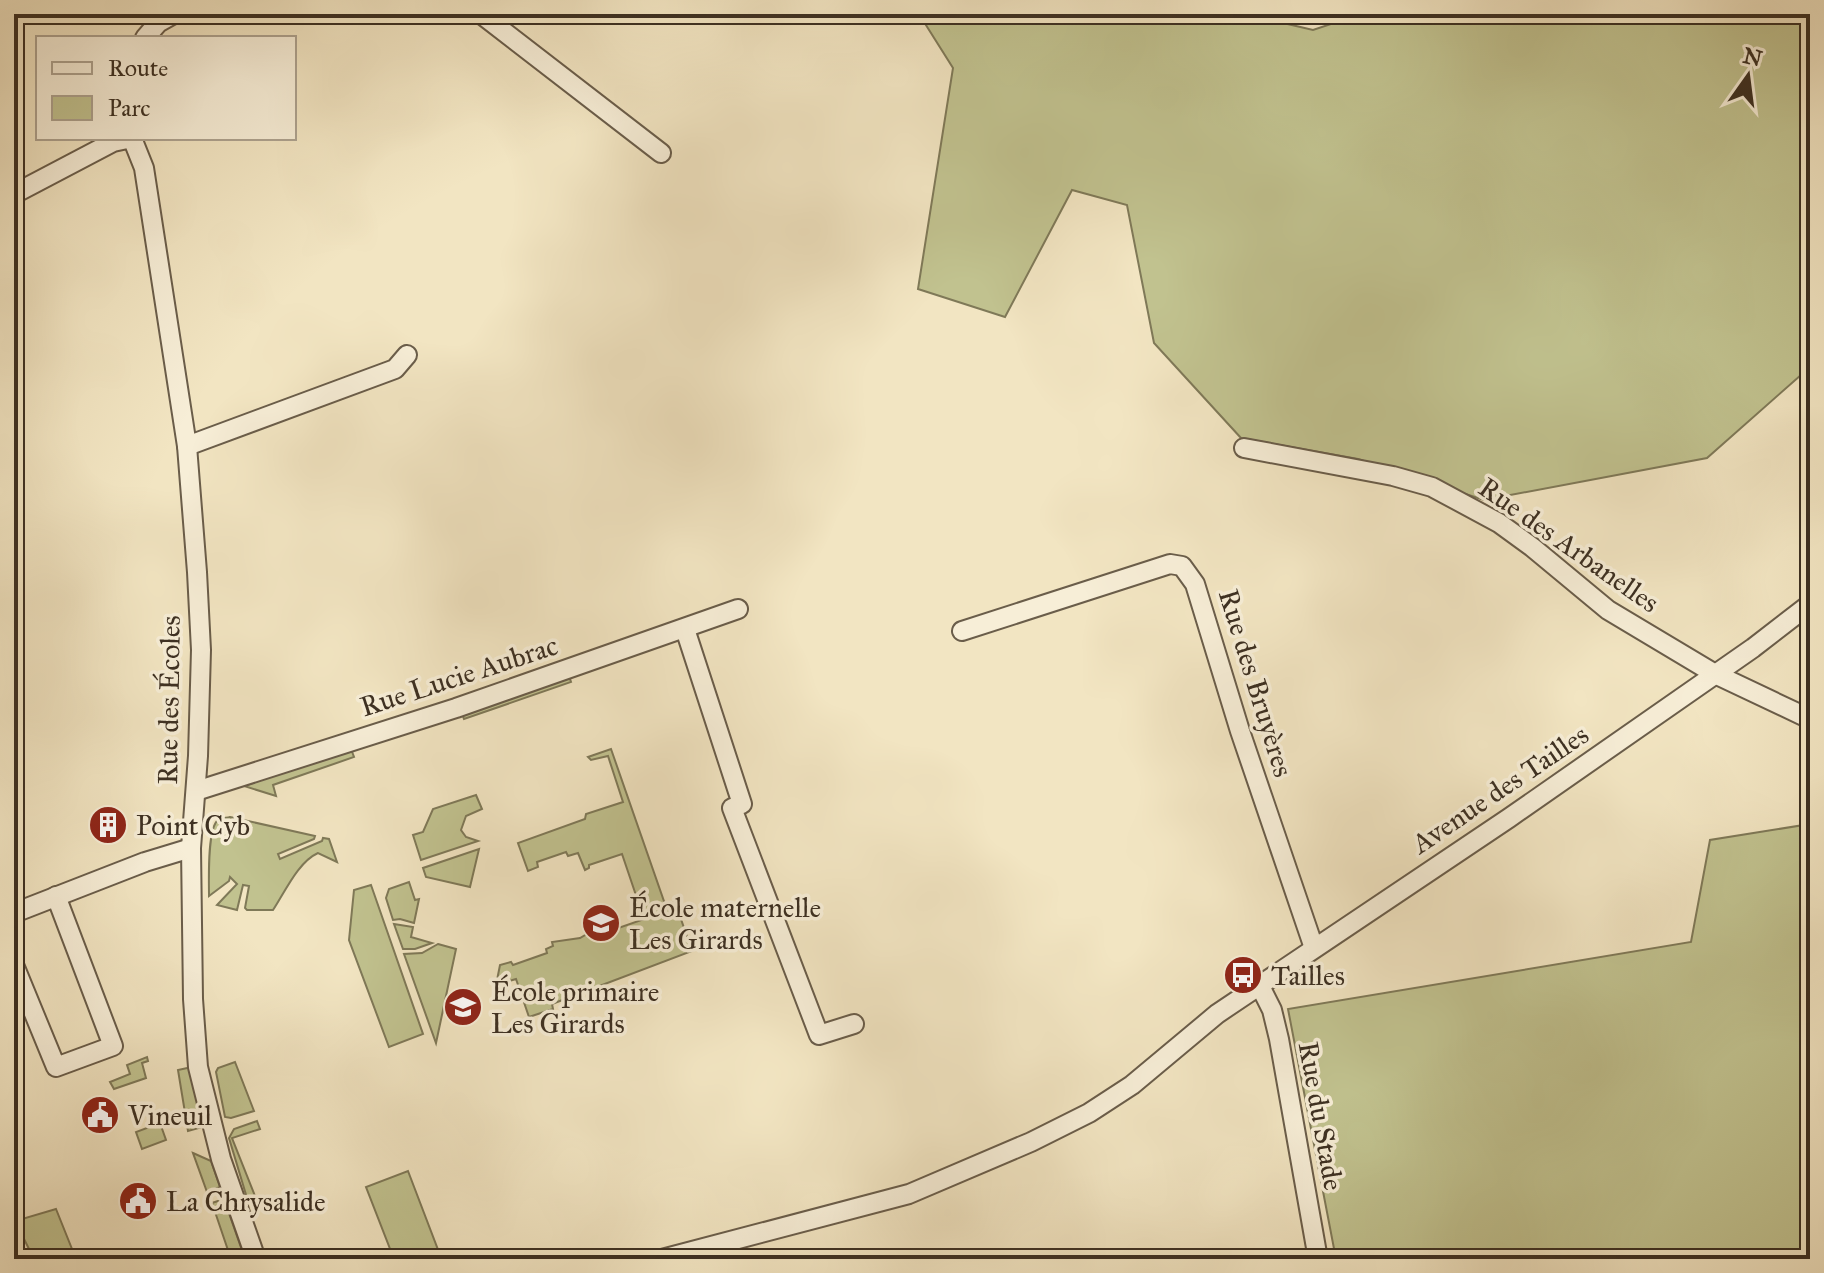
<svg xmlns="http://www.w3.org/2000/svg" width="1824" height="1273" viewBox="0 0 1824 1273" font-family="'IM FELL Great Primer',serif">
	<style>
		.green { fill: #c1c28f; stroke: #7f7958; stroke-width: 2 }
		.lines { fill: none; stroke-linecap: round; stroke-linejoin: round }
		.minor-casing { stroke: #6a5d4a; stroke-width: 22 }
		.minor { stroke: #f7eed7; stroke-width: 18 }
		.labels { text-anchor: middle; dominant-baseline: central; stroke-width: 7; stroke-linejoin: round; paint-order: stroke }
		.street-label { font-size: 28px; fill: #3d3022; stroke: #f7eed7 }
		.poi-label { font-size: 28px; fill: #3d3022; stroke: #f7eed7; text-anchor: start }
	</style>
	<rect width="100%" height="100%" fill="#f2e5c2"/>
	<filter id="stains"><feTurbulence type="fractalNoise" baseFrequency=".0025" numOctaves="4"/><feColorMatrix values="0 0 0 0 .2 0 0 0 0 .09 0 0 0 0 .02 0 0 0 .5 -.17"/></filter>
	<radialGradient id="worn" r=".72"><stop offset=".6" stop-color="#630" stop-opacity="0"/><stop offset="1" stop-color="#630" stop-opacity=".3"/></radialGradient>
	<!-- green -->
	<g class="green">
		<polygon points="919,14 1245,14 1313,30 1361,14 1810,14 1810,367 1707,458 1484,500 1358,459 1241,438 1154,343 1127,205 1072,190 1005,317 918,289 953,68"/>
		<polygon points="569,676 571,682 464,719 461,711"/>
		<polygon points="351,749 354,757 273,785 276,796 244,786"/>
		<polygon points="611,749 665,904 675,902 692,951 552,1004 553,1009 529,1017 516,979 496,985 500,965 511,962 513,965 547,953 546,949 553,946 552,942 580,938 604,924 607,932 656,915 654,909 642,913 622,854 589,865 589,868 585,870 578,853 568,856 566,852 537,862 538,867 528,871 518,843 585,819 586,814 623,802 608,756 591,760 588,757"/>
		<polygon points="476,795 482,809 466,816 461,830 466,837 478,841 421,860 413,835 423,832 433,809"/>
		<path d="M230,817l85,19 -1,3 -36,15 2,5 42,-18 1,-3 6,1 8,23 -19,-9c-20,9 -33,39 -45,57h-26l-2,-2 4,-22 -6,-1 -6,25 -20,-5 20,-21 -7,-7 -1,4 -20,15c0,-15 -2,-68 9,-76 3,-2 9,-2 12,-3z"/>
		<polygon points="1810,824 1810,1259 1336,1259 1288,1009 1691,942 1710,840"/>
		<polygon points="479,849 470,887 426,877 423,868"/>
		<polygon points="409,882 415,900 419,899 414,923 400,919 393,920 386,898 389,889"/>
		<polygon points="371,885 423,1034 389,1047 349,940 354,890"/>
		<polygon points="394,924 413,927 411,937 432,943 415,949 403,949"/>
		<polygon points="438,944 456,949 436,1043 404,954 422,953"/>
		<polygon points="147,1057 148,1061 142,1063 146,1078 114,1089 110,1082 130,1074 127,1065"/>
		<polygon points="235,1062 254,1111 231,1118 225,1117 216,1072 218,1068"/>
		<polygon points="192,1067 202,1127 188,1131 178,1070"/>
		<polygon points="257,1121 260,1129 232,1138 255,1196 247,1198 229,1138 234,1129"/>
		<polygon points="160,1123 166,1140 142,1149 136,1132"/>
		<polygon points="193,1153 211,1161 220,1187 207,1192"/>
		<polygon points="408,1171 440,1255 429,1259 394,1259 366,1187"/>
		<polygon points="224,1199 245,1259 231,1259 212,1203"/>
		<polygon points="56,1209 76,1259 34,1259 15,1221"/>
	</g>
	<g class="lines">
		<!-- minor casing -->
		<g class="minor-casing">
			<g id="minor">
				<polyline points="481,14 661,153"/>
				<polyline points="145,38 158,23 174,14"/>
				<polyline points="132,138 144,168 187,446 197,572 201,650 198,756 191,848 193,999 198,1067 221,1159 256,1259"/>
				<polyline points="14,194 113,142 132,138"/>
				<polyline points="187,446 395,369 407,355"/>
				<polyline points="1244,448 1393,476 1432,487 1499,523 1532,547 1608,610 1715,674 1810,719"/>
				<polyline points="685,629 742,804 732,808 819,1035 854,1024"/>
				<polyline points="962,631 1170,564 1182,566 1195,584 1240,731 1314,948"/>
				<polyline points="196,791 456,708 738,609"/>
				<polyline points="14,913 145,862 191,848"/>
				<polyline points="14,965 56,1067 113,1046 56,896"/>
				<polyline points="1260,986 1272,1010 1279,1039 1318,1259"/>
				<polyline points="662,1259 909,1194 1031,1142 1089,1113 1132,1085 1217,1014 1509,818 1753,648 1810,604"/>
			</g>
		</g>
		<!-- minor -->
		<use href="#minor" class="minor"/>
	</g>
	<!-- icons -->
	<defs>
		<g id="building-disc" transform="scale(2)"><circle r="9.5" fill="#8f2418" stroke="#f7eed7"/><path d="M-4-6H4V6H1V3H-1V6H-4ZM-2.5-4.3h1.7v1.8h-1.7ZM.8-4.3h1.7v1.8H.8ZM-2.5-1h1.7V.8h-1.7ZM.8-1h1.7V.8H.8Z" fill="#fff"/></g>
		<g id="school-disc" transform="scale(2)"><circle r="9.5" fill="#8f2418" stroke="#f7eed7"/><path d="M0-5L7-2L0 1L-7-2ZM-4 1L0 2.5L4 1V4Q0 6-4 4Z" fill="#fff"/></g>
		<g id="bus-disc" transform="scale(2)"><circle r="9.5" fill="#8f2418" stroke="#f7eed7"/><path d="M-5-6H5V4H4V6H2V4H-2V6H-4V4H-5ZM-3.5-4V0h7V-4ZM-3.5 1.2v1.5H-2V1.2ZM2 1.2v1.5H3.5V1.2Z" fill="#fff"/></g>
		<g id="civic-disc" transform="scale(2)"><circle r="9.5" fill="#8f2418" stroke="#f7eed7"/><path d="M-.6-6.5H3V-4.5H.6V-3L4-1V1h2V6H-6V1h2V-1L-.6-3ZM-1.2 2.5V6h2.4V2.5Z" fill="#fff"/></g>
	</defs>
	<g fill-rule="evenodd">
		<use href="#building-disc" x="108" y="825"/>
		<use href="#school-disc" x="601" y="923"/>
		<use href="#bus-disc" x="1243" y="975"/>
		<use href="#school-disc" x="463" y="1007"/>
		<use href="#civic-disc" x="100" y="1115"/>
		<use href="#civic-disc" x="138" y="1201"/>
	</g>
	<g class="labels">
		<!-- street labels -->
		<g class="street-label">
			<text transform="translate(1569 545) rotate(35)">Rue des Arbanelles</text>
			<text transform="translate(459 676) rotate(-18)">Rue Lucie Aubrac</text>
			<text transform="translate(1256 683) rotate(73)">Rue des Bruyères</text>
			<text transform="translate(169 700) rotate(-89)">Rue des Écoles</text>
			<text transform="translate(1500 789) rotate(-34)">Avenue des Tailles</text>
			<text transform="translate(1321 1116) rotate(80)">Rue du Stade</text>
		</g>
		<!-- poi labels -->
		<g class="poi-label">
			<text x="136" y="825">Point Cyb</text>
			<text x="629" y="907">École maternelle<tspan x="629" dy="32">Les Girards</tspan></text>
			<text x="1271" y="975">Tailles</text>
			<text x="491" y="991">École primaire<tspan x="491" dy="32">Les Girards</tspan></text>
			<text x="128" y="1115">Vineuil</text>
			<text x="166" y="1201">La Chrysalide</text>
		</g>
	</g>
	<!-- margin -->
	<rect width="1824" height="1273" fill="none" stroke="#f2e5c2" stroke-width="48"/>
	<rect x="16" y="16" width="1792" height="1241" fill="none" stroke="#3d3022" stroke-width="4"/>
	<rect x="24" y="24" width="1776" height="1225" fill="none" stroke="#3d3022" stroke-width="2"/>
	<!-- legend -->
	<rect x="36" y="36" width="260" height="104" fill="#f7eed7" stroke="#ada28f" stroke-width="2"/>
	<rect x="52" y="62" width="40" height="12" fill="#f7eed7" stroke="#ada28f" stroke-width="2"/>
	<text x="108" y="76" font-size="24" fill="#3d3022">Route</text>
	<rect x="52" y="96" width="40" height="24" fill="#c1c28f" stroke="#ada28f" stroke-width="2"/>
	<text x="108" y="116" font-size="24" fill="#3d3022">Parc</text>
	<!-- north arrow -->
	<g transform="translate(1748 76) rotate(14)" stroke="#f7eed7" stroke-width="6" paint-order="stroke">
	<path d="M0-6L14 30L0 20L-14 30Z" fill="#3d3022"/>
	<text y="-12" font-size="22" font-weight="bold" text-anchor="middle" fill="#3d3022">N</text>
	</g>
	<rect width="100%" height="100%" filter="url(#stains)"/>
	<rect width="100%" height="100%" fill="url(#worn)"/>
</svg>
